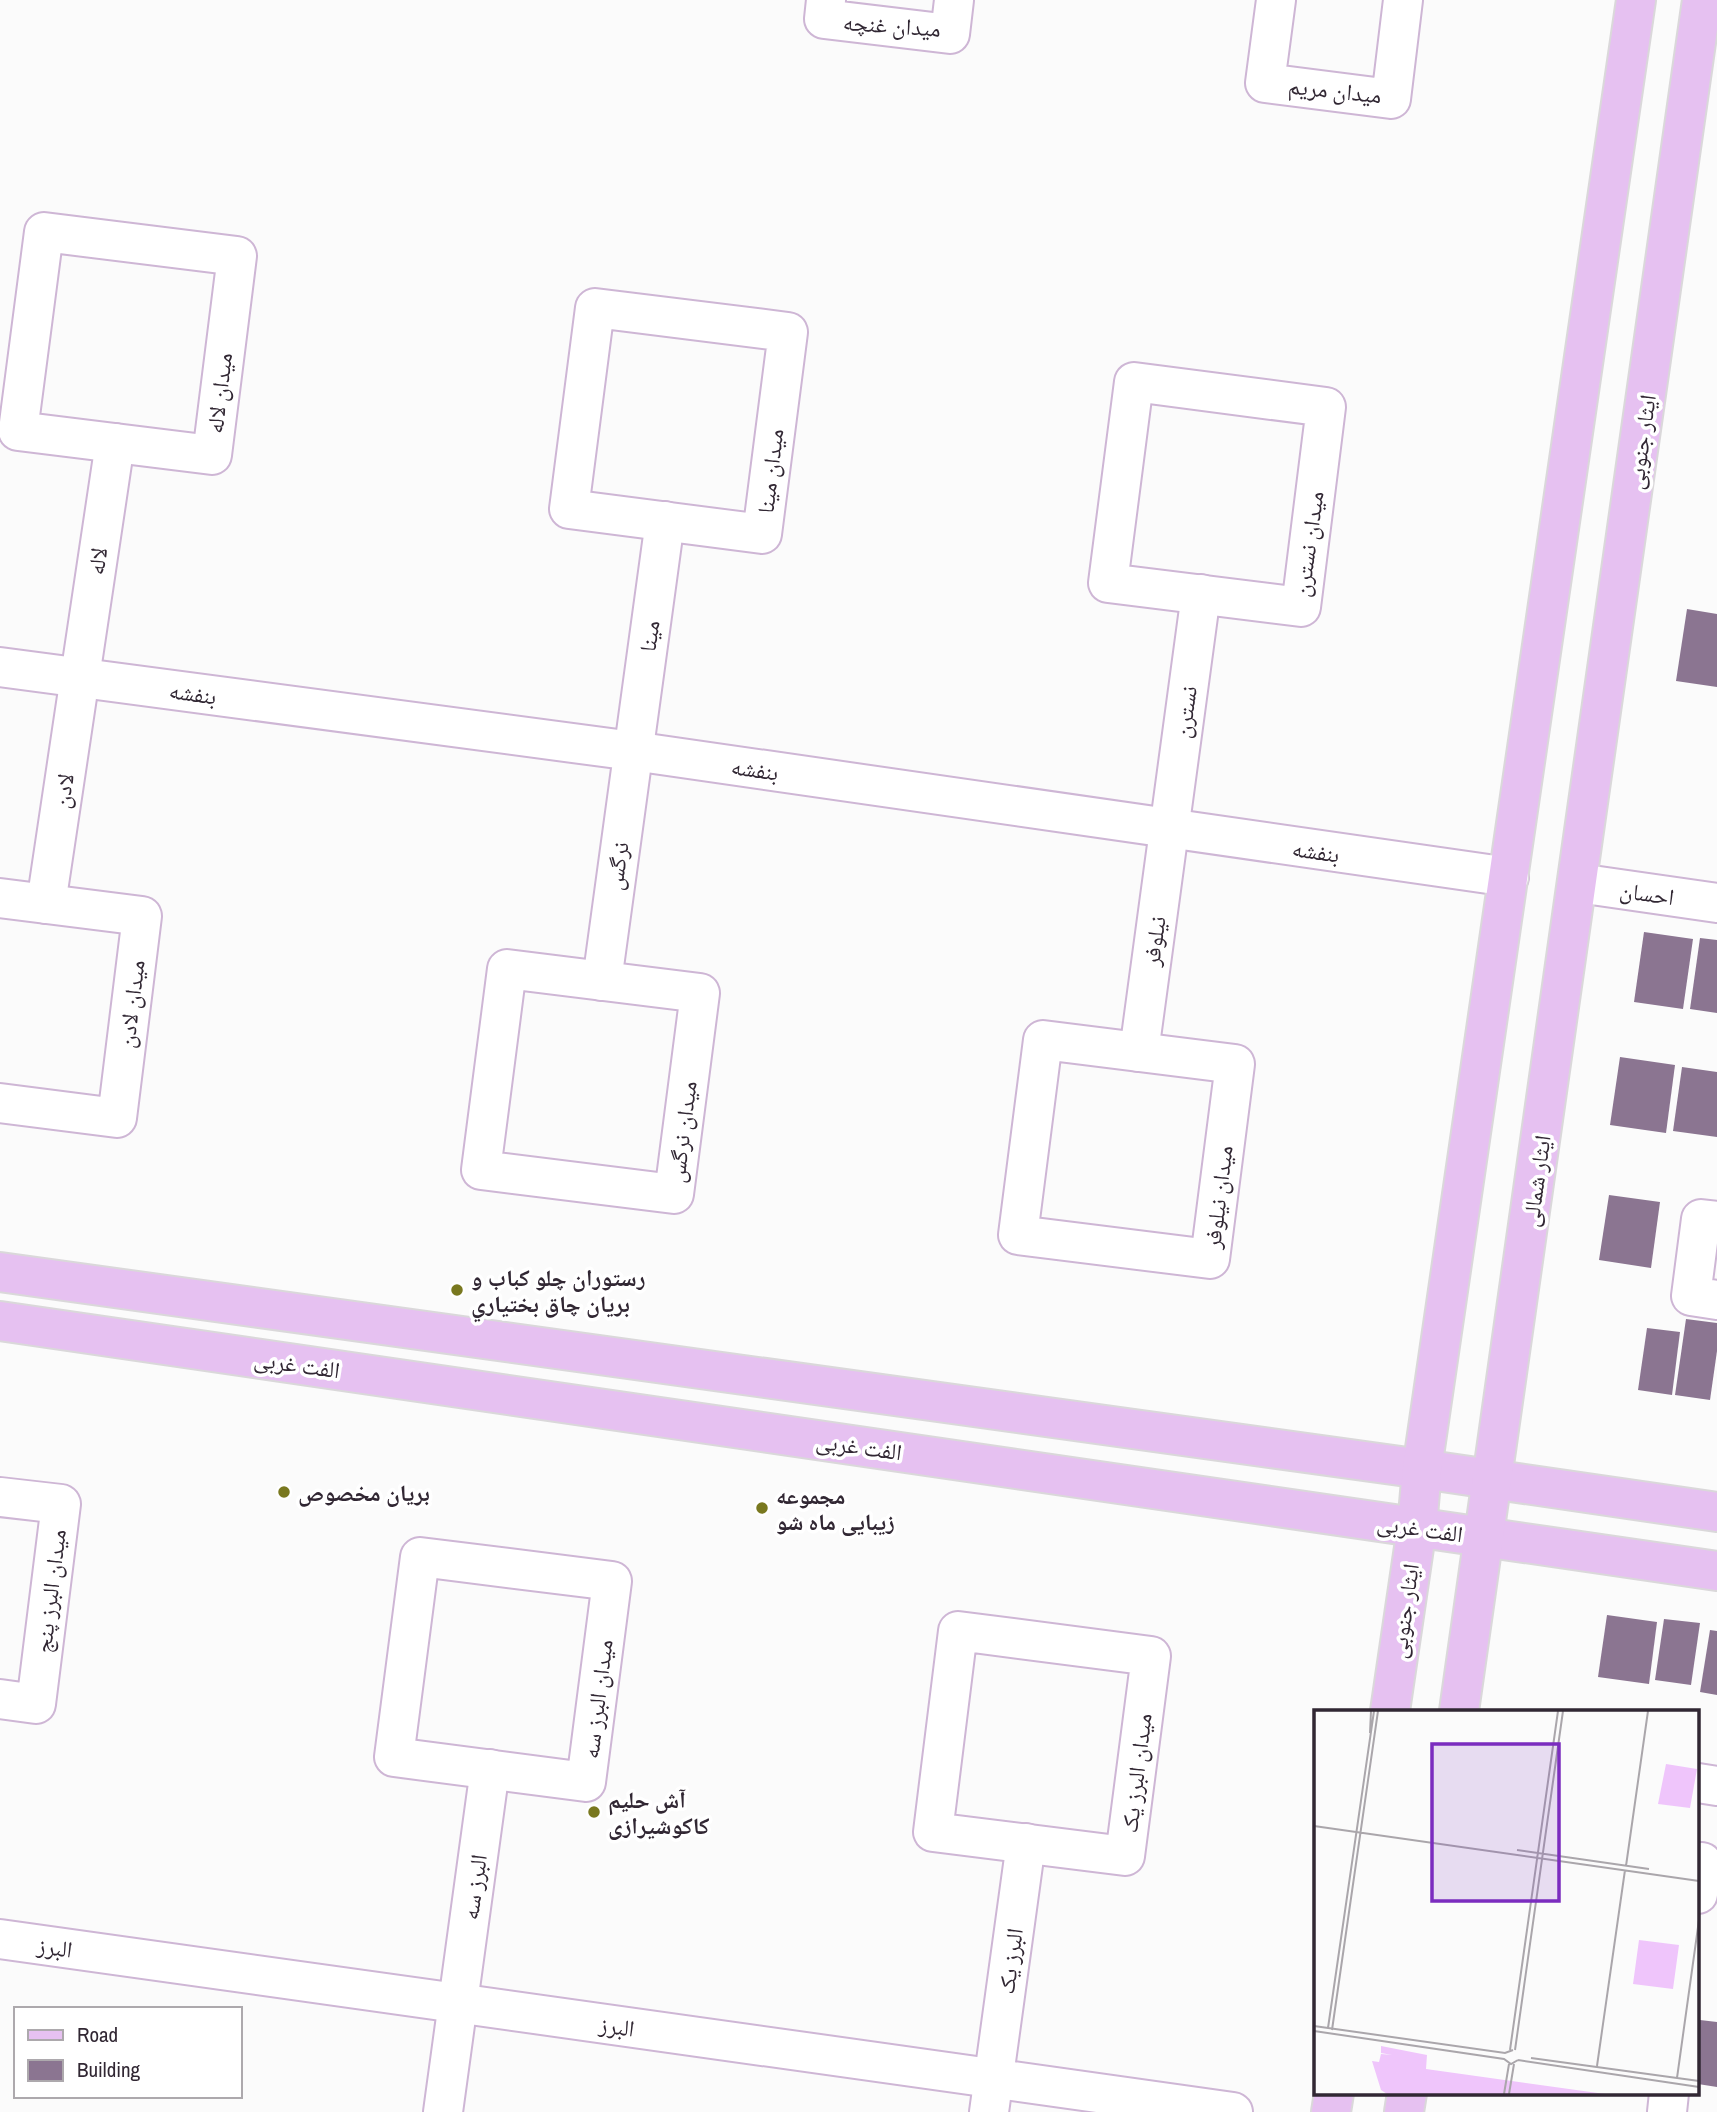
<svg xmlns="http://www.w3.org/2000/svg" width="1717" height="2112" viewBox="0 0 1717 2112" font-family="'Archivo Narrow','Noto Naskh Arabic',sans-serif">
	<style>
		.building { fill: #8b7591 }
		.lines { fill: none; stroke-linecap: round; stroke-linejoin: round }
		.minor-casing { stroke: #ceb6d5; stroke-width: 42 }
		.major-casing { stroke: #dad8da; stroke-width: 42 }
		.minor { stroke: #fff; stroke-width: 38 }
		.major { stroke: #e6c1f1; stroke-width: 38 }
		.poi-dot { fill: #79781f; stroke: #fff; stroke-width: 2.5 }
		.labels { text-anchor: middle; dominant-baseline: central; stroke-width: 7; stroke-linejoin: round; paint-order: stroke }
		.street-label { font-size: 23px; fill: #312733; stroke: #fff }
		.poi-label { font-size: 23px; font-weight: bold; fill: #312733; stroke: #fff; text-anchor: start }
		.inset-road { fill: none; stroke: #aaa6ab; stroke-width: 2 }
		.view { fill: #7b2cbf; fill-opacity: 0.15; stroke: #7b2cbf; stroke-width: 3.5 }
		.inset-edge { fill: none; stroke: #312733; stroke-width: 3.5 }
	</style>
	<rect width="100%" height="100%" fill="#fbfbfb"/>
	<!-- building -->
	<g class="building">
		<polygon points="1687,609 1717,614 1717,687 1676,681"/>
		<polygon points="1644,932 1693,939 1683,1009 1634,1002"/>
		<polygon points="1700,938 1717,940 1717,1013 1690,1009"/>
		<polygon points="1620,1057 1675,1065 1666,1133 1610,1125"/>
		<polygon points="1682,1067 1717,1072 1717,1137 1673,1131"/>
		<polygon points="1609,1195 1660,1202 1651,1268 1599,1260"/>
		<polygon points="1686,1319 1717,1323 1717,1351 1710,1400 1675,1395"/>
		<polygon points="1647,1328 1680,1332 1672,1395 1638,1390"/>
		<polygon points="1607,1615 1657,1622 1649,1684 1598,1677"/>
		<polygon points="1664,1619 1700,1623 1691,1685 1655,1680"/>
		<polygon points="1710,1630 1717,1631 1717,1695 1700,1692"/>
		<polygon points="1700,2020 1717,2022 1717,2087 1698,2084 1698,2039"/>
	</g>
	<g class="lines">
		<!-- minor casing -->
		<g class="minor-casing">
			<g id="minor">
				<polyline points="826,0 824,19 950,34 954,0"/>
				<polyline points="1276,0 1265,83 1391,99 1403,0"/>
				<polygon points="44,232 237,256 212,455 18,431"/>
				<polygon points="595,308 788,332 762,534 569,509"/>
				<polygon points="1134,382 1326,407 1301,607 1108,583"/>
				<polyline points="0,667 633,751 1509,877"/>
				<polyline points="1578,883 1717,903"/>
				<polyline points="0,898 142,916 117,1118 0,1103"/>
				<polyline points="46,904 115,443"/>
				<polygon points="507,969 700,993 674,1194 481,1170"/>
				<polyline points="602,981 665,521"/>
				<polygon points="1043,1040 1235,1064 1210,1259 1018,1235"/>
				<polyline points="1139,1052 1201,594"/>
				<polyline points="1717,1221 1701,1219 1691,1296 1717,1300"/>
				<polyline points="0,1497 61,1504 36,1704 0,1699"/>
				<polygon points="420,1557 612,1581 586,1782 394,1757"/>
				<polygon points="958,1631 1151,1656 1125,1856 933,1832"/>
				<polyline points="1698,1783 1717,1786"/>
				<polyline points="1698,1894 1702,1862"/>
				<polyline points="0,1939 1233,2112"/>
				<polyline points="443,2112 490,1769"/>
				<polyline points="989,2112 1026,1843"/>
				<polyline points="1667,2112 1669,2093"/>
			</g>
		</g>
		<!-- major casing -->
		<g class="major-casing">
			<g id="major">
				<polyline points="0,1272 1422,1469 1717,1512"/>
				<polyline points="0,1321 1717,1571"/>
				<polyline points="1390,1711 1417,1527 1422,1469 1636,0"/>
				<polyline points="1459,1711 1702,0"/>
				<polyline points="1331,2112 1334,2093"/>
				<polyline points="1404,2112 1407,2093"/>
			</g>
		</g>
		<!-- minor -->
		<use href="#minor" class="minor"/>
		<!-- major -->
		<use href="#major" class="major"/>
	</g>
	<!-- markers -->
	<g class="poi-dot">
		<circle cx="457" cy="1290" r="7"/>
		<circle cx="284" cy="1492" r="7"/>
		<circle cx="762" cy="1508" r="7"/>
		<circle cx="594" cy="1812" r="7"/>
	</g>
	<g class="labels">
		<!-- street labels -->
		<g class="street-label">
			<text transform="translate(892 25) rotate(4)">میدان غنچه</text>
			<text transform="translate(1335 90) rotate(6)">میدان مریم</text>
			<text transform="translate(219 393) rotate(-83)">میدان لاله</text>
			<text transform="translate(1641 442) rotate(-82)">ایثار جنوبی</text>
			<text transform="translate(770 471) rotate(-83)">میدان مینا</text>
			<text transform="translate(1308 544) rotate(-82)">میدان نسترن</text>
			<text transform="translate(97 561) rotate(-82)">لاله</text>
			<text transform="translate(649 636) rotate(-82)">مینا</text>
			<text transform="translate(193 693) rotate(8)">بنفشه</text>
			<text transform="translate(1185 712) rotate(-82)">نسترن</text>
			<text transform="translate(755 769) rotate(8)">بنفشه</text>
			<text transform="translate(63 791) rotate(-82)">لادن</text>
			<text transform="translate(1316 851) rotate(8)">بنفشه</text>
			<text transform="translate(617 866) rotate(-82)">نرگس</text>
			<text transform="translate(1647 893) rotate(8)">احسان</text>
			<text transform="translate(1154 941) rotate(-82)">نیلوفر</text>
			<text transform="translate(131 1004) rotate(-83)">میدان لادن</text>
			<text transform="translate(682 1132) rotate(-83)">میدان نرگس</text>
			<text transform="translate(1536 1181) rotate(-82)">ایثار شمالی</text>
			<text transform="translate(1218 1197) rotate(-83)">میدان نیلوفر</text>
			<text transform="translate(297 1364) rotate(8)">الفت غربی</text>
			<text transform="translate(859 1446) rotate(8)">الفت غربی</text>
			<text transform="translate(1420 1528) rotate(8)">الفت غربی</text>
			<text transform="translate(50 1591) rotate(-83)">میدان البرز پنج</text>
			<text transform="translate(1404 1611) rotate(-82)">ایثار جنوبی</text>
			<text transform="translate(597 1699) rotate(-83)">میدان البرز سه</text>
			<text transform="translate(1136 1773) rotate(-83)">میدان البرز یک</text>
			<text transform="translate(474 1887) rotate(-82)">البرز سه</text>
			<text transform="translate(55 1947) rotate(8)">البرز</text>
			<text transform="translate(1010 1961) rotate(-82)">البرز یک</text>
			<text transform="translate(617 2026) rotate(8)">البرز</text>
		</g>
		<!-- poi labels -->
		<g class="poi-label">
			<text x="471" y="1277">رستوران چلو كباب و<tspan x="471" dy="26">بريان چاق بختياري</tspan></text>
			<text x="298" y="1492">بریان مخصوص</text>
			<text x="776" y="1495">مجموعه<tspan x="776" dy="26">زیبایی ماه شو</tspan></text>
			<text x="608" y="1799">آش حلیم<tspan x="608" dy="26">کاکوشیرازی</tspan></text>
		</g>
	</g>
	<!-- overview -->
	<g transform="translate(1314 1710)">
		<rect width="385" height="385" fill="#fbfbfb"/>
		<path d="M352,54l31,5 -7,39 -32,-4zM325,230l40,5 -6,44 -40,-5zM67,336l46,9 -1,14 179,25h-218l-6,-4 -9,-29 7,1 2,-8 11,1 -11,-2z" fill="#efc5fb"/>
		<path class="inset-road" d="M56,23l1,-22M0,116l385,55M203,140l132,19M312,156l22,-155M0,316l191,27 8,-3M14,318l46,-317M18,320l46,-319M0,321l190,28 7,5 7,-4M196,340l48,-339M201,340l48,-339M217,348l168,23M204,350l181,27M283,356l28,-196M363,368l22,-158M190,384l5,-30M195,384l5,-30"/>
		<path class="view" d="M118,34h127v157h-127z"/>
		<rect width="385" height="385" class="inset-edge"/>
	</g>
	<!-- legend -->
	<rect x="14" y="2007" width="228" height="91" fill="#ffffff" stroke="#ada9ad" stroke-width="2"/>
	<rect x="28" y="2030" width="35" height="10" fill="#e6c1f1" stroke="#ada9ad" stroke-width="2"/>
	<text x="77" y="2042" font-size="21" fill="#312733">Road</text>
	<rect x="28" y="2060" width="35" height="21" fill="#8b7591" stroke="#ada9ad" stroke-width="2"/>
	<text x="77" y="2077" font-size="21" fill="#312733">Building</text>
</svg>
